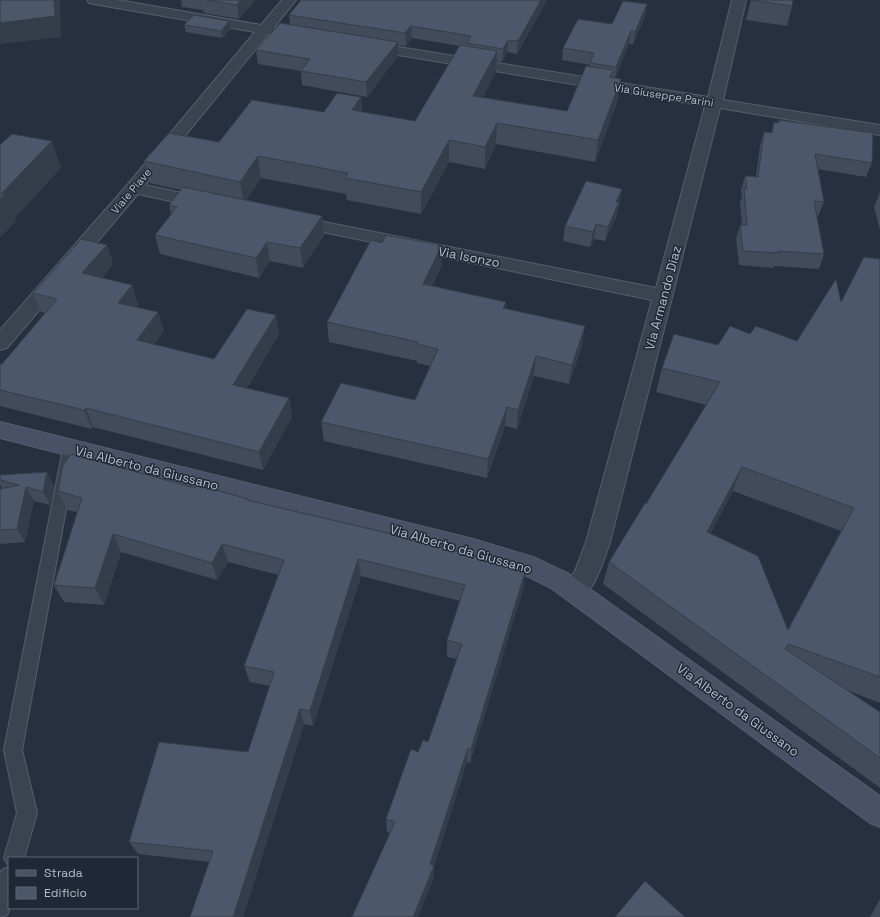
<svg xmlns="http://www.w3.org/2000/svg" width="880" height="917" viewBox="0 0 880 917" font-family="'Space Grotesk',sans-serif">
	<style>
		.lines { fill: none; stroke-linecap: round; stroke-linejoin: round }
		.lane-casing { stroke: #555e6b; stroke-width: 2 }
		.street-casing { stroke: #555e6b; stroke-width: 2 }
		.secondary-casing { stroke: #555e6b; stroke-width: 2 }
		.lane { fill: #3b4351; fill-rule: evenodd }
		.street { fill: #3b4351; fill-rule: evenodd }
		.secondary { fill: #495164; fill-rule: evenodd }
		.wall { fill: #414b5b; fill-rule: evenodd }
		.shaded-wall { fill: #353d4a }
		.building { fill: #4c576a; stroke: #353d4a; fill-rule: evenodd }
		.labels { text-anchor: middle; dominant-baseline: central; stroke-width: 3; stroke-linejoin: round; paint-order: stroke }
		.far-street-label { font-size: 11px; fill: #b7becb; stroke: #1f2836 }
		.street-label { font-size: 13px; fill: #b7becb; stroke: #1f2836 }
	</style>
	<rect width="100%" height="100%" fill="#263041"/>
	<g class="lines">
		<!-- lane casing -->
		<g class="lane-casing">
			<g id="lane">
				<polygon points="70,443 75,445 77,449 22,750 37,813 24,858 9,858 9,866 4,858 17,813 4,750 63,449 65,445"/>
				<polygon points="9,867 10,908 7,915 0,917 0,874 2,870"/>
			</g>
		</g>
		<!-- street casing -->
		<g class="street-casing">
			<g id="street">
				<polygon points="87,0 118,0 261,25 282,0 296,0 274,27 307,33 309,36 307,39 302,40 268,34 145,185 209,199 212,203 209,207 203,208 138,194 7,348 0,350 0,330 128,184 255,32 94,4 89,3"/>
				<path d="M732,0h14l-23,100 157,25v10l-160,-27 -110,434c-5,14 -18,59 -36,59 -2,1 -6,-2 -9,-3l-3,-7 13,-20 11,-29 66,-242 -358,-74 -6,-1 -3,-4 3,-4 6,-1 362,72 49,-182 -337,-56 -5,-1 -2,-3 2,-3 5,-1 340,55z"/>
			</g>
		</g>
		<!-- secondary casing -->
		<g class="secondary-casing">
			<polygon id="secondary" points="0,422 473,539 533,557 569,574 880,796 880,827 870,823 551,588 519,572 473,559 0,438"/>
		</g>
		<!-- lane -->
		<use href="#lane" class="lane"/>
		<!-- street -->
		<use href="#street" class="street"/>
		<!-- secondary -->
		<use href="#secondary" class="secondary"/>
	</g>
	<!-- wall -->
	<g class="wall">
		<polygon points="181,0 255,0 239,19 204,13 203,10 182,7"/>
		<polygon points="547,0 517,54 507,52 502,62 497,61 496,72 483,97 567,111 590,65 562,60 563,48 612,24 647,4 645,17 633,44 629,44 615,78 618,100 595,162 496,144 485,169 449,162 421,214 347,200 346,194 261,178 246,200 322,216 324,235 303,268 270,261 259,278 160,254 155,235 171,214 169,205 181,190 150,183 144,161 219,142 324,112 361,97 362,112 415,121 460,46 412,38 406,46 398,45 398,56 367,97 302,85 301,71 258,64 256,50 290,25 289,15"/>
		<polygon points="751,0 792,6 787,26 746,20"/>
		<polygon points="229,21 231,28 222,38 186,32 184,25"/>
		<polygon points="779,120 872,163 866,177 818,169 824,202 818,216 817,216 824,254 819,269 774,266 774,268 739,265 736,239 740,225 742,225 740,203 742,196 741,190 745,176 756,176 760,146 764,132 771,133 774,122 778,123"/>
		<polygon points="880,192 880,230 874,207"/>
		<polygon points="620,204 618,209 616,217 605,241 594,239 590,247 563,241 565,226"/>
		<polygon points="382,243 442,245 442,265 432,286 506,302 505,309 582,346 569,384 534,376 517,429 505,426 487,478 324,441 321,422 415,400 430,366 417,363 417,361 329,342 327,322"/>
		<polygon points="107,245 113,264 102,278 132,285 138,305 136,307 158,312 164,331 154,344 214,359 279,334 247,388 289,398 292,417 263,470 93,427 92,429 0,406 0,364 2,364 45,313 41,312 33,293"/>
		<path d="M880,259v444l-31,-12 31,21v76l-277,-204 6,-22 37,-58 60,-99 -50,-13 6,-24 56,-23 32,-11 47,7 44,-39zM733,491l108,40 -53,98 -78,-95z"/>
		<polygon points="47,472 54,486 50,505 34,501 25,542 0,544 0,489 2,488 0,485 0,475"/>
		<polygon points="195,488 248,501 524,586 470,763 467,762 434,866 434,878 390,833 387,832 386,819 418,752 428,742 457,659 447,657 447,640 460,601 361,576 313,726 304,724 243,917 190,917 210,862 138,854 129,842 248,752 270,686 250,682 244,666 279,575 228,562 217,580 121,552 104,605 64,602 54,585 77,512 67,510 58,491"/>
		<polygon points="880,899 880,917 870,917"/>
	</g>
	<!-- shaded-wall -->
	<g class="shaded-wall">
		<polygon points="54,0 60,0 61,37 0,44 0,23"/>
		<polygon points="241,0 255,0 239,19 237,5"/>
		<polygon points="541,0 547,0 517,54 518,41"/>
		<polygon points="647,4 645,17 633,44 635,32"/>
		<polygon points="229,21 231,28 222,38 221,31"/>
		<polygon points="411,26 412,38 406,46 405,33"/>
		<polygon points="631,31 629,44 615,80 616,67"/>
		<polygon points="508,40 507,52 502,62 503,49"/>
		<polygon points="398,42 398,56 367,97 366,82"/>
		<polygon points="497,51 496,72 472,117 473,96"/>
		<polygon points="621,79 618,100 595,162 598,140"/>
		<polygon points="361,97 362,119 352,110"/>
		<polygon points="497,123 496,144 485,169 485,147"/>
		<polygon points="449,140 449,162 421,214 421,192"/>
		<polygon points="52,141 61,168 15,218 16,221 0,238 0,199 1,194"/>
		<polygon points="258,156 261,178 244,203 240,182"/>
		<polygon points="622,189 620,204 618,209 616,217 605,241 608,227 616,202"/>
		<polygon points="322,216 324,235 303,268 300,248"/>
		<polygon points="596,224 594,239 590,247 593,232"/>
		<polygon points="267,242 270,261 259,278 256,258"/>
		<polygon points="107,245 113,264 89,293 82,273"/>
		<polygon points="442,245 442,265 423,304 423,284"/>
		<polygon points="132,285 138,305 124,322 118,303"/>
		<polygon points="506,302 504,322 503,308"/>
		<polygon points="158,312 164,331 143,359 137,340"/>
		<polygon points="276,315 279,334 237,404 233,385"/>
		<polygon points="585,326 582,346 569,384 572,365"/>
		<polygon points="536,356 534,376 517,429 518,410"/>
		<polygon points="289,398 292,417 263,470 259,452"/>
		<polygon points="507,407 505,426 487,478 488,459"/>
		<polygon points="86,408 93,427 92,429 84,410"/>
		<polygon points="742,467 733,491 698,555 707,532"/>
		<polygon points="47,472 54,486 50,505 43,492"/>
		<polygon points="26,487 34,501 25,542 17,529"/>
		<polygon points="113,534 121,552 104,605 95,588"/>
		<polygon points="222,544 228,562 217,580 212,563"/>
		<polygon points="358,559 361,576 313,726 310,711"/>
		<polygon points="526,569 524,586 470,763 471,749"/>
		<polygon points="300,709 304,724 243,917 233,917"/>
		<polygon points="468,748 467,762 434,866 434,878 418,917 413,917"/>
	</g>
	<!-- building -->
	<g class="building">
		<polygon points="0,0 54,0 55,16 0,23"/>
		<polygon points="206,0 241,0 237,5"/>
		<polygon points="301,0 541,0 518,41 508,40 503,49 467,43 471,36 411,26 405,33 289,15"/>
		<polygon points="751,0 793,0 792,6"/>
		<polygon points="623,1 647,4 635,32 631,31 616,67 590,63 594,53 563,48 578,19 612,24"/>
		<polygon points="194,15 229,21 221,31 184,25"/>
		<polygon points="280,23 398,42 366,82 301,71 310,59 256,50"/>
		<polygon points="460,45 497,51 473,96 567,111 586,66 613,70 610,77 621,79 598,140 497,123 485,147 449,140 421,192 345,178 348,173 258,156 240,182 144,161 169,133 219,142 252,100 324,112 337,93 361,97 352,110 415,121"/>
		<polygon points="779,120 873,133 872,163 815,154 824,202 814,201 824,254 778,251 779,253 743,251 740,225 747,225 744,189 747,189 745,176 758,177 764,132 772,133 774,122 779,123"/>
		<polygon points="12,134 52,141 1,194 5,194 0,199 0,145"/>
		<polygon points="586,181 622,189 616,202 619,202 608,227 596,224 593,232 565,226"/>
		<polygon points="183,187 322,216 300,248 267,242 256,258 155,235 177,207 169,205"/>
		<polygon points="386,235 442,245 423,284 506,302 503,308 585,326 572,365 536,356 518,410 507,407 488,459 321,422 341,383 415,400 438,349 417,344 418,342 327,322 371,240 382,243"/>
		<polygon points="81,239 107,245 82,273 132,285 118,303 158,312 137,340 214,359 247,309 276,315 233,385 289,398 259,452 86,408 84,410 0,390 0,364 2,364 57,299 33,293"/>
		<path d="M864,257l16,2v418l-92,-33 -3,5 95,63v46l-271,-196 36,-59 1,1 74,-122 -58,-14 12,-34 44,11 12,-19 20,8 6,-8 41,15 39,-62 5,23zM742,467l112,41 -66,122 -30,-74 -51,-24z"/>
		<polygon points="71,454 195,488 197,485 248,499 247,500 383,532 526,569 471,749 468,748 430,864 434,866 413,917 352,917 395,822 386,819 411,749 418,752 423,740 428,742 462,644 447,640 465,585 358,559 310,711 300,709 233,917 190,917 213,851 129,842 159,742 248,752 274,672 244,666 284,560 222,544 212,563 113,534 95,588 54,585 82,498 58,491 63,465"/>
		<polygon points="47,472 43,492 26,487 17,529 0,530 0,489 19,485 0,480 0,475"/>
		<polygon points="645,881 685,917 615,917"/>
	</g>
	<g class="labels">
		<!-- far-street labels -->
		<g class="far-street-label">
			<text transform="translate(664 95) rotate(9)">Via Giuseppe Parini</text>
			<text transform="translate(131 191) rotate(-50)">Viale Piave</text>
		</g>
		<!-- street labels -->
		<g class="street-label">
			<text transform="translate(469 257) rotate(11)">Via Isonzo</text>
			<text transform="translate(663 298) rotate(-75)">Via Armando Diaz</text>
			<text transform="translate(147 468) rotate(14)">Via Alberto da Giussano</text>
			<text transform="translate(461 549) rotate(16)">Via Alberto da Giussano</text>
			<text transform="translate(738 710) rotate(36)">Via Alberto da Giussano</text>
		</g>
	</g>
	<!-- legend -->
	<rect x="8" y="857" width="130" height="52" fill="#1f2836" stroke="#5c6472"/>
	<rect x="16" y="870" width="20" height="6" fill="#495164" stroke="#5c6472"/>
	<text x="44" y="877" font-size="12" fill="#b7becb">Strada</text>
	<rect x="16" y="887" width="20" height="12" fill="#4c576a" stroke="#5c6472"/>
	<text x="44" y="897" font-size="12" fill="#b7becb">Edificio</text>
</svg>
